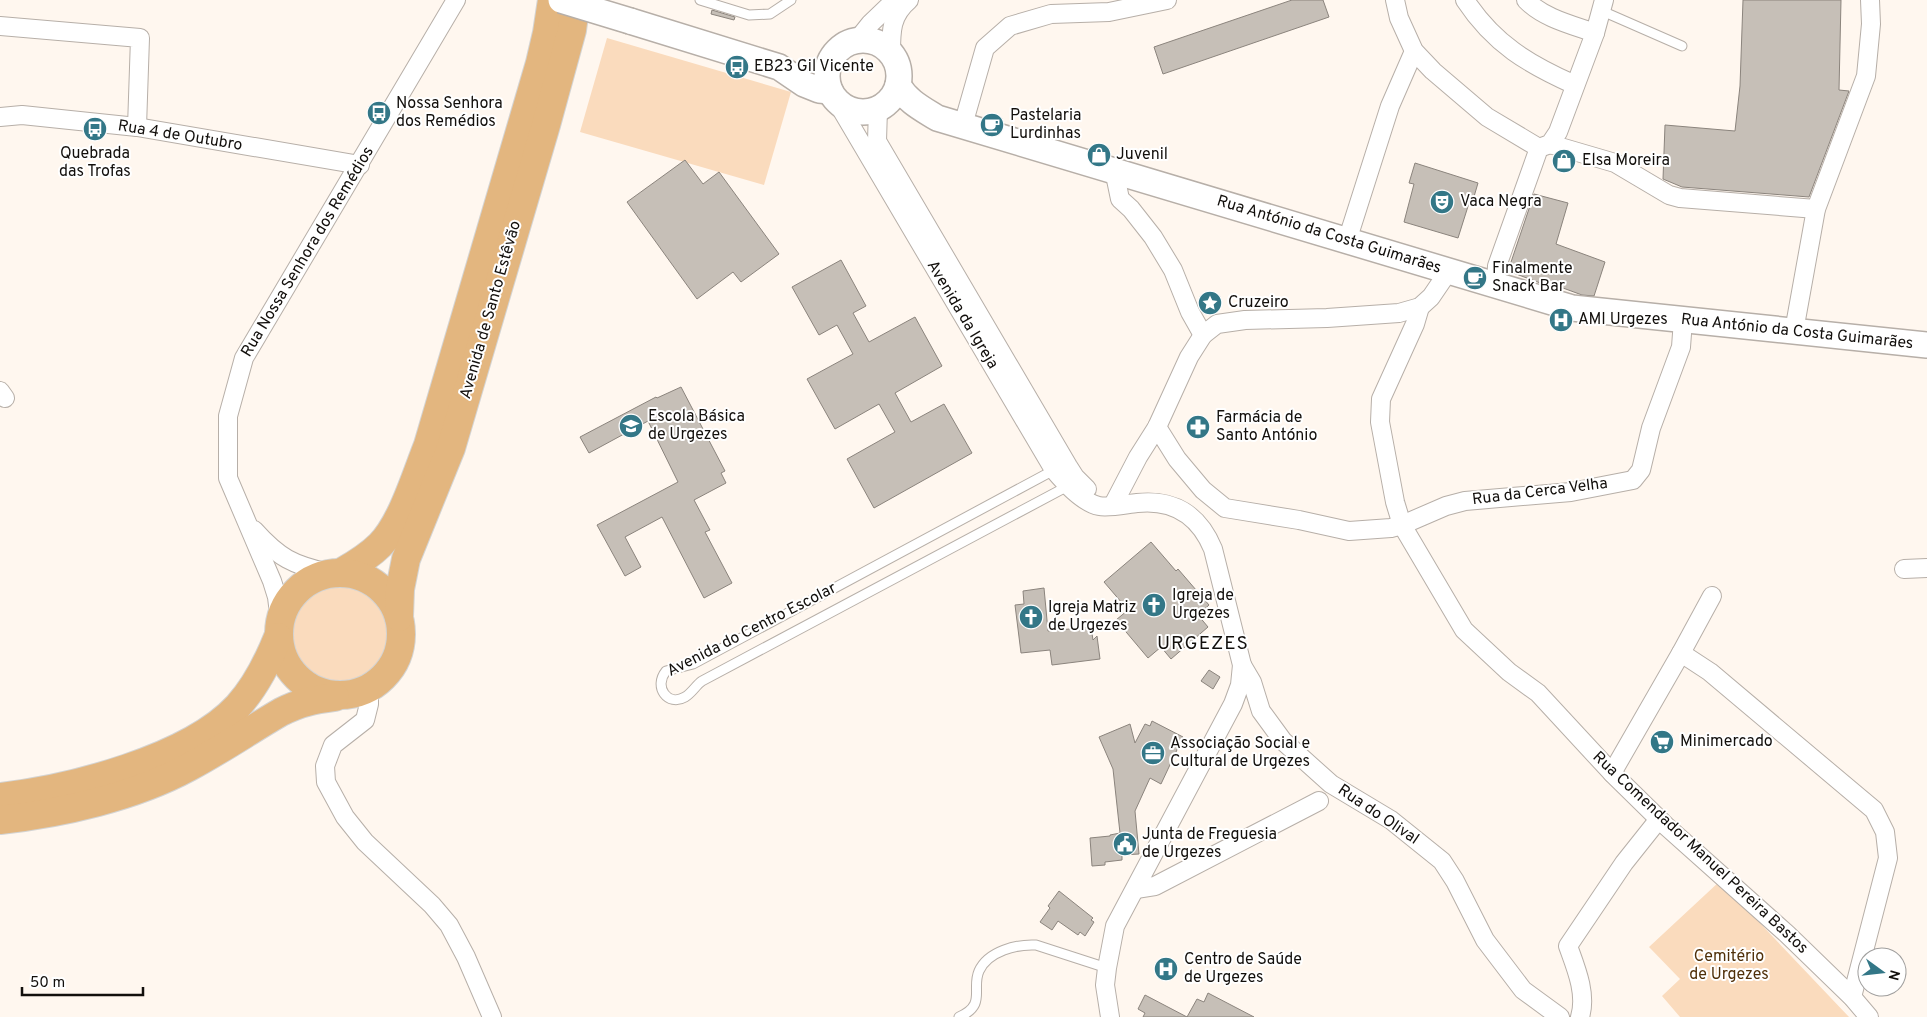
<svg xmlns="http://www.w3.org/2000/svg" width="1927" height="1017" viewBox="0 0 1927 1017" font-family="Overpass,sans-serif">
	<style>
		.green { fill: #fadbbd }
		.building { fill: #c6bfb7; stroke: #8b847d }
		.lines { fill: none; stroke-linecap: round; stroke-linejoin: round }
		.lane-casing { stroke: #b7afa8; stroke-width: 11 }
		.street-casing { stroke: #b7afa8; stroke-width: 20 }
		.secondary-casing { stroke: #b7afa8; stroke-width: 28 }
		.primary-casing { stroke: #d4d4d3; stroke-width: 30 }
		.lane { stroke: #fff; stroke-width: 9 }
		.street { stroke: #fff; stroke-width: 18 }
		.secondary { stroke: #fff; stroke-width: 25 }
		.primary { stroke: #e3b67f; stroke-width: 28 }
		.secondary-bridge-casing { stroke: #b7afa8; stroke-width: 28; stroke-linecap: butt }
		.secondary-bridge { stroke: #fff; stroke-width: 25 }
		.labels { text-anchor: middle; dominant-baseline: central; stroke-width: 4; stroke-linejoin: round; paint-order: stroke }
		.poi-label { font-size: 16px; fill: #120f0c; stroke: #fff; text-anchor: start }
		.street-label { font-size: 16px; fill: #120f0c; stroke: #fff }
		.park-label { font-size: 16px; fill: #503009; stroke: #fff }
		.quarter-label { font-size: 19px; letter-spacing: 1px; fill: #120f0c; stroke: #fff }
	</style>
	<rect width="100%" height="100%" fill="#fff7ef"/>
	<!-- green -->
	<g class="green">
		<polygon points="607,38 791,92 764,185 580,132"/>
		<circle cx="340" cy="633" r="50"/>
		<polygon points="1720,881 1849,1017 1680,1017 1662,996 1680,979 1649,947"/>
	</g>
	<!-- building -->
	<g class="building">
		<polygon points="1292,0 1323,0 1329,17 1163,74 1154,47"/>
		<polygon points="1743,0 1841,0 1839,90 1849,91 1809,197 1682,187 1663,179 1665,125 1735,131 1740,86"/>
		<polygon points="712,10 735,17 734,20 711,14"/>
		<polygon points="685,160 703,184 719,172 779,254 741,282 733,272 697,299 627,202"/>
		<polygon points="1415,163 1478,183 1473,200 1470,200 1458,238 1404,222 1414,184 1409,183"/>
		<polygon points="1534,194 1568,203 1556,244 1605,262 1594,296 1582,295 1544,281 1543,284 1508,271"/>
		<polygon points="841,260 866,306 853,313 869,342 915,317 942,366 895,393 911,422 944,404 972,453 874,508 847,459 895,432 879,404 835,429 807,379 853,354 837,325 819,335 792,287"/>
		<polygon points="681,387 725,471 721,473 726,483 694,500 710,530 705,532 732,583 704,598 662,517 625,537 641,567 625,576 597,525 678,482 648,421 589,453 580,437 656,397 657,398"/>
		<polygon points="1151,542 1176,571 1178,569 1209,605 1198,615 1208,627 1171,659 1161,647 1148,658 1116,620 1128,610 1104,582"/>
		<polygon points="1044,588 1048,631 1091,627 1093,640 1097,636 1100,659 1052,665 1050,650 1021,653 1015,605 1024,604 1023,591"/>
		<polygon points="1209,670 1220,677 1213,689 1201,681"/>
		<polygon points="1152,721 1183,737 1161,784 1150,778 1135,811 1139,854 1122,855 1122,860 1105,862 1105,865 1092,866 1090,838 1110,836 1110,835 1120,833 1113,769 1099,737 1130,724 1135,743 1145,724 1150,726"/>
		<polygon points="1059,891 1093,918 1091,920 1094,922 1085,936 1080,932 1078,935 1058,921 1052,930 1040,922 1050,908 1048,906"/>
		<polygon points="1208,993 1254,1017 1187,1017 1197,999 1204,1002"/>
		<polygon points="1145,995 1187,1017 1143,1017 1145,1013 1138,1009"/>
	</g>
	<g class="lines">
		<!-- lane casing -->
		<g class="lane-casing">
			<g id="lane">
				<polyline points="700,0 749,15 770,14 791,0"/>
				<polyline points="1602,11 1682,46"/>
				<path d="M1054,470l-361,194 -27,7c-13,16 2,36 19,26 7,-4 11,-12 17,-16l366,-195"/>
				<path d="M959,1017c28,-12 12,-28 20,-46 9,-20 38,-27 57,-26l71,23"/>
			</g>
		</g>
		<!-- street casing -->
		<g class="street-casing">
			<g id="street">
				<polyline points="1395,0 1399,18 1414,51 1433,71 1487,117 1539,148"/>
				<path d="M1465,0c29,44 63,64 110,85"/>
				<path d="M1526,0c17,18 46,25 69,33"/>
				<polyline points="0,26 140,38 137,127"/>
				<polyline points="858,39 870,24 895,0"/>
				<path d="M891,53c0,-22 0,-38 18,-53"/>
				<path d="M834,97l220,373c10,12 29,33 45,36 10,2 28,-2 38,-3 37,-4 62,12 76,46l29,116 -2,20 -7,19 -118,222 -8,42 -2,17 5,32"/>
				<polyline points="878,109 877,141 1068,466 1075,477 1087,489"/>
				<polyline points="0,117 22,115 137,127 360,165"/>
				<polyline points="963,125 985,48 1010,26 1051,14 1109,12 1167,0"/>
				<polyline points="1550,144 1615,163 1669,195 1680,198 1816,209"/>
				<polyline points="1114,170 1120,199 1131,209 1153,237 1173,270 1190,312 1203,335"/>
				<polyline points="1347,241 1390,106 1414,51"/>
				<polyline points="1496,285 1497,266 1539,148 1550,144 1558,132 1595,33 1604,0"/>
				<polyline points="1420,307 1415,324 1381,399 1380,422 1395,502 1402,525 1464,630 1509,672 1538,693 1612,773 1666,826 1787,934 1852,997 1869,1017"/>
				<polyline points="1794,331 1816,209 1866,76 1871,24 1870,0"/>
				<polyline points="0,391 5,398"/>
				<polyline points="1157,427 1177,459 1203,490 1225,508 1299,520 1349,531 1391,528 1402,525 1446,506 1465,501 1571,492 1633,480 1641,470 1651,428 1681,347 1683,320"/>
				<polyline points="1113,505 1138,457 1157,427 1189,357 1203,335 1217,324 1245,320 1327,318 1399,313 1420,307 1431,297 1448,272"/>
				<path d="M254,530c25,28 39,35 75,43"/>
				<polyline points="1904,569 1927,568"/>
				<polyline points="280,622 277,597 272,581 228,478 228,416 244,358 456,0"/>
				<polyline points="1681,653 1712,596"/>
				<polyline points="1242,665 1252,682 1261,711 1283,741 1331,784 1391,820 1442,861 1455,881 1485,940 1523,990 1560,1017"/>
				<polyline points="369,688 369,704 365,720 333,745 325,766 326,782 345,817 365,842 432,905 449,925 466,957 492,1017"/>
				<polyline points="1612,773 1681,653 1710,672 1874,810 1885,832 1888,858 1852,997"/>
				<polyline points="1136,889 1155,886 1319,801"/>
				<path d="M1580,1017c7,-23 -4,-49 -12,-71l56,-83 35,-44"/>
			</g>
		</g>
		<!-- secondary casing -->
		<g class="secondary-casing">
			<g id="secondary">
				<polyline points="630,21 779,67 804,84 819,90 830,91"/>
				<circle cx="863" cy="76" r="36"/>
				<path d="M898,85c9,16 23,23 39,33l635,190 355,37"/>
			</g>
		</g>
		<!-- primary casing -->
		<g class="primary-casing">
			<g id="primary">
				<path d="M342,572c14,-8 27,-16 38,-27 22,-22 36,-70 48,-100l112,-382 7,-30 5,-33"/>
				<circle cx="340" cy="634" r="61"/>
				<polyline points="399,617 400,589 406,559 451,448 546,125 572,30 576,0"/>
				<path d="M0,797c70,-8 189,-38 238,-91 18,-20 30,-44 40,-69"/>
				<path d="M0,820c62,-7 134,-23 189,-53 32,-17 61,-37 92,-55 20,-10 32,-12 54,-15"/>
			</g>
		</g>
		<!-- lane -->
		<use href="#lane" class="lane"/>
		<!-- street -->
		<use href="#street" class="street"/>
		<!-- secondary -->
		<use href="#secondary" class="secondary"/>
		<!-- primary -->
		<use href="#primary" class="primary"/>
		<!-- secondary-bridge casing -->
		<g class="secondary-bridge-casing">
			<polyline id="secondary-bridge" points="561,0 630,21"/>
		</g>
		<!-- secondary-bridge -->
		<use href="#secondary-bridge" class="secondary-bridge"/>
	</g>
	<!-- icons -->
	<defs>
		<g id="bus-disc" transform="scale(1.25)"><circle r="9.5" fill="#337787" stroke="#fff"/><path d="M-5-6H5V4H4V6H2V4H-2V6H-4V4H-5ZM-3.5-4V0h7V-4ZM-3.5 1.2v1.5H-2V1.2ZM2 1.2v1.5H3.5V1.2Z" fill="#fff"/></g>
		<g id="cafe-disc" transform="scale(1.25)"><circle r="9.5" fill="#337787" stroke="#fff"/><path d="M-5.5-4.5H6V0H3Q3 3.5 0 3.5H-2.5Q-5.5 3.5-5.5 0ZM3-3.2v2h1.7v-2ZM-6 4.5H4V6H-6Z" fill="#fff"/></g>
		<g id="shop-disc" transform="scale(1.25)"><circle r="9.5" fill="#337787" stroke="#fff"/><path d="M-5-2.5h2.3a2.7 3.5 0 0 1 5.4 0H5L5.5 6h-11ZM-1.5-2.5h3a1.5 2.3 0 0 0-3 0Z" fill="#fff"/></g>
		<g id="theatre-disc" transform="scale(1.25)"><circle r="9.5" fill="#337787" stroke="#fff"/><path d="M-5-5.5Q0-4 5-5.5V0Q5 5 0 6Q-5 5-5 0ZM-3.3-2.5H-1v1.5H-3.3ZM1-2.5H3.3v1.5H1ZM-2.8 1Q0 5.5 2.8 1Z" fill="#fff"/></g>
		<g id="sight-disc" transform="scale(1.25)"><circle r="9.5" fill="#337787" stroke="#fff"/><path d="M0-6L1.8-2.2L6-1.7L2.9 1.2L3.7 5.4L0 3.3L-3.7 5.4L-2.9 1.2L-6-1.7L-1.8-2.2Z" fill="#fff"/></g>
		<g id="hospital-disc" transform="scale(1.25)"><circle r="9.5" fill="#337787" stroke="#fff"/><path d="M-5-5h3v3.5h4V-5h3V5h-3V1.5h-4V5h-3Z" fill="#fff"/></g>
		<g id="school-disc" transform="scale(1.25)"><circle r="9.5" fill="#337787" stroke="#fff"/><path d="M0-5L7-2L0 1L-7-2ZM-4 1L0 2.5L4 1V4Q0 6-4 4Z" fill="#fff"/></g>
		<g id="pharmacy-disc" transform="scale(1.25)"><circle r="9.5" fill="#337787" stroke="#fff"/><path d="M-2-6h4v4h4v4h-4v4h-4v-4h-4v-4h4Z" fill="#fff"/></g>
		<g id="church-disc" transform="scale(1.25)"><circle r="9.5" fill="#337787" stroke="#fff"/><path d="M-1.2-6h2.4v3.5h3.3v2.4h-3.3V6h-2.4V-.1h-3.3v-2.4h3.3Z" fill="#fff"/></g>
		<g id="supermarket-disc" transform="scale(1.25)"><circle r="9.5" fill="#337787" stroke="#fff"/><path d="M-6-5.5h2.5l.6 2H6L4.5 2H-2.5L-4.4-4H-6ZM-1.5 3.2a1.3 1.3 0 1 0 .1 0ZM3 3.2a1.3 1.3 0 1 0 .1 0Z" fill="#fff"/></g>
		<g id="office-disc" transform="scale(1.25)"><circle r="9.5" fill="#337787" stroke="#fff"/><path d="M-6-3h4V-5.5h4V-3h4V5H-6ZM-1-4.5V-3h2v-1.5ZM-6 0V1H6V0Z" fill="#fff"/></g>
		<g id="civic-disc" transform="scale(1.25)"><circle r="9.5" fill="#337787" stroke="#fff"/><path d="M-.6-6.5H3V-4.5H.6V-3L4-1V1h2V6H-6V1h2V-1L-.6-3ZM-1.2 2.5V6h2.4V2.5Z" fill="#fff"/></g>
	</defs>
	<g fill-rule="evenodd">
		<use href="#bus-disc" x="737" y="67"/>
		<use href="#bus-disc" x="379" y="113"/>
		<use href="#cafe-disc" x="992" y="125"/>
		<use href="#bus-disc" x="95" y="129"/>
		<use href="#shop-disc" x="1099" y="155"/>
		<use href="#shop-disc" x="1564" y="161"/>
		<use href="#theatre-disc" x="1442" y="202"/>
		<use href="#cafe-disc" x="1475" y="278"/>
		<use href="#sight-disc" x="1210" y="303"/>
		<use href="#hospital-disc" x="1561" y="320"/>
		<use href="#school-disc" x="631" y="426"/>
		<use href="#pharmacy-disc" x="1198" y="427"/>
		<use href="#church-disc" x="1154" y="605"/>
		<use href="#church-disc" x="1031" y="617"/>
		<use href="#supermarket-disc" x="1662" y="742"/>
		<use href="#office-disc" x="1153" y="753"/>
		<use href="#civic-disc" x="1125" y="844"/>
		<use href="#hospital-disc" x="1166" y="969"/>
	</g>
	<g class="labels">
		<!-- poi labels -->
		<g class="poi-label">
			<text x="754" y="67">EB23 Gil Vicente</text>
			<text x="396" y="104">Nossa Senhora<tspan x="396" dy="18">dos Remédios</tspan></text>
			<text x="1010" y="116">Pastelaria<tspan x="1010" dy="18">Lurdinhas</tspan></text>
			<text x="95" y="154" text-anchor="middle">Quebrada<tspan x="95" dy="18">das Trofas</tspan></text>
			<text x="1116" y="155">Juvenil</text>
			<text x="1582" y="161">Elsa Moreira</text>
			<text x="1460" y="202">Vaca Negra</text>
			<text x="1492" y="269">Finalmente<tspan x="1492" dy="18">Snack Bar</tspan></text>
			<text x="1228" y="303">Cruzeiro</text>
			<text x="1578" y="320">AMI Urgezes</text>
			<text x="648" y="417">Escola Básica<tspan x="648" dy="18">de Urgezes</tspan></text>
			<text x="1216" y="418">Farmácia de<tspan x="1216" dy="18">Santo António</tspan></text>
			<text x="1172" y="596">Igreja de<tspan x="1172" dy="18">Urgezes</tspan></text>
			<text x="1048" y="608">Igreja Matriz<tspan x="1048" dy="18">de Urgezes</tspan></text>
			<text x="1680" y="742">Minimercado</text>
			<text x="1170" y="744">Associação Social e<tspan x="1170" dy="18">Cultural de Urgezes</tspan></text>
			<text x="1142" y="835">Junta de Freguesia<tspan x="1142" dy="18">de Urgezes</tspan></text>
			<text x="1184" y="960">Centro de Saúde<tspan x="1184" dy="18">de Urgezes</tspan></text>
		</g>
		<!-- street labels -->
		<g class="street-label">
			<text transform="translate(180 136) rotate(9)">Rua 4 de Outubro</text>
			<text transform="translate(1329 235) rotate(17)">Rua António da Costa Guimarães</text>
			<text transform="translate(308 252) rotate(-59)">Rua Nossa Senhora dos Remédios</text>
			<text transform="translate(491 310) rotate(-74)">Avenida de Santo Estêvão</text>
			<text transform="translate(962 315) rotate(59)">Avenida da Igreja</text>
			<text transform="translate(1797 332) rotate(6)">Rua António da Costa Guimarães</text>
			<text transform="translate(1540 492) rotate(-7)">Rua da Cerca Velha</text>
			<text transform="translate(752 630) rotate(-27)">Avenida do Centro Escolar</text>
			<text transform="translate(1378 815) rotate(34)">Rua do Olival</text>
			<text transform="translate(1700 853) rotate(43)">Rua Comendador Manuel Pereira Bastos</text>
		</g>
		<!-- park labels -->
		<g class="park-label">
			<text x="1729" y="957">Cemitério<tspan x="1729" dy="18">de Urgezes</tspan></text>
		</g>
		<!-- quarter labels -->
		<g class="quarter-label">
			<text x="1203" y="644">URGEZES</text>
		</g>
	</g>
	<!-- north arrow -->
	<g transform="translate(1882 972) rotate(105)"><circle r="24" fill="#ffffff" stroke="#a09f9e"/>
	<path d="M0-4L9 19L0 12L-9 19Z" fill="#337787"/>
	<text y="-8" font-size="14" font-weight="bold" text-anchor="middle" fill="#120f0c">N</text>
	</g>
	<!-- scale -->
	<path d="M22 987v8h121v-8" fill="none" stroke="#120f0c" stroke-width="2.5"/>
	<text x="30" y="987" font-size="15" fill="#120f0c" stroke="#ffffff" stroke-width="4" paint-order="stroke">50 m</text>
</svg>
